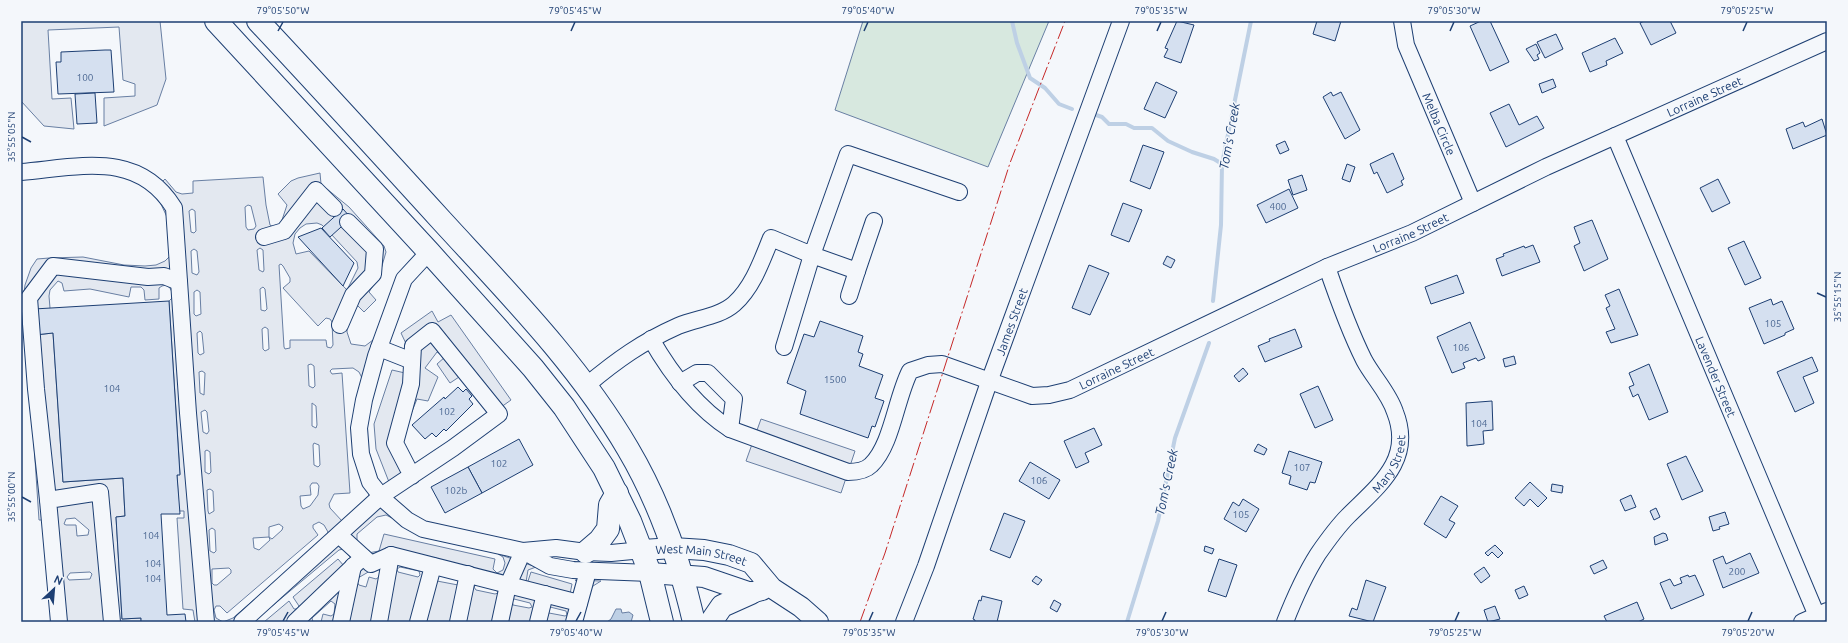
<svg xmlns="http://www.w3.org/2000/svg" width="1848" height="643" viewBox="0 0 1848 643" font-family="Ubuntu,sans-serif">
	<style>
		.green { fill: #d7e8df; stroke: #687fa3 }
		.parking { fill: #e3e8f0; stroke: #687fa3; fill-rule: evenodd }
		.water { fill: #bed0e5; stroke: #687fa3 }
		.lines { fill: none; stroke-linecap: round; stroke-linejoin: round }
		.stream { stroke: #bed0e5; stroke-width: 4 }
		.building { fill: #d5e0f0; stroke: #1d3f73 }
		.minor-casing { stroke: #1d3f73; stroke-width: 18 }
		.major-casing { stroke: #1d3f73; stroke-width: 22 }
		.highway-casing { stroke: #1d3f73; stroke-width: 24 }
		.minor { stroke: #f4f7fb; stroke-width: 16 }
		.major { stroke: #f4f7fb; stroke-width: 20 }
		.highway { stroke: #f4f7fb; stroke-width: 22 }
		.power { stroke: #c62828; stroke-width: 1; stroke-dasharray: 14 3 2 3; stroke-linecap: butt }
		.ticks { fill: none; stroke: #1d3f73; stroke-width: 1.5 }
		.labels { text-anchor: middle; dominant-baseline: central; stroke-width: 3; stroke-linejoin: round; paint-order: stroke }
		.number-label { font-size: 10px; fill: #4b6792 }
		.street-label { font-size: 12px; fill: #1d3f73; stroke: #f4f7fb }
		.water-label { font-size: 13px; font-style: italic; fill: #1d3f73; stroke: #f4f7fb }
		.neatline { fill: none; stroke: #1d3f73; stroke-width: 1.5 }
		.ticks-label { font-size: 10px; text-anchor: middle; fill: #1d3f73 }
	</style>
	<rect width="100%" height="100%" fill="#f4f7fb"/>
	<!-- green -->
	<polygon class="green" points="863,21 1049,21 988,167 835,110"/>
	<!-- parking -->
	<g class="parking">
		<polygon points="21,21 160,21 166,79 157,105 104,126 104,98 135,96 135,84 123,80 119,27 48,30 52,99 71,98 74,129 44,126 21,101"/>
		<path d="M320,173l1,11 28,23 35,39 2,6 -7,24 -10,16 7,8 -12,12 -7,-7 -9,9 -1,18 4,12 14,2 8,-6 -11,38 -3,-6 -6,-4 -21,1 -2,2 2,3 10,-1 8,120 -16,1 -5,10 1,4 12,13 27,-23v-6l23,26 -6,-3 -9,2 -20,17v7l11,12 11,-2 5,-17 111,25 -2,10 4,4 6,-3 2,-7 -2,-6 -5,-3 38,13 -8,3 -2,12 2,-1 3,-9 41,12 -2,10 4,3 3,-15 -2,-2 26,1 -8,5 -5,6 -6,30h-261l2,-8 8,2 3,-2 1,-10 -4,-3 -19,17 1,4h-49l25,-21 5,8h4l1,-3 -6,-9 45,-38 6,7 7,-5v-3l-8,-9 -4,1 -86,72h-58l-2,-12 -10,-1 -6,-91h7v-7h-5l-2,-36 3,-1 -11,-173 3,-3v-6l-2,-4 -4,-3 -4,1 -3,2v11l-14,1 -1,-10 -3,-3h-10l-2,10 -39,-8 -26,2 -2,-8 -4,-2 -8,9 -1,6 1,12 -15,27 18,-2 10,149 60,-4 2,38 -9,1 6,102 19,-1v4h-86l-7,-102h-9l-15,-227 1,-8 6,-17 6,-9 12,-1 34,-1 41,8 21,1 11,-1 9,-4 5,-5 -3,-39 -8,-17 -7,-8 13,-13 11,13 6,2 11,-1v-12l70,-4 3,28 4,20 3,2 7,-1 7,-21 -9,-11 13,-13 7,-3zM248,205l3,1 5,20 -2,3 -6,1 -2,-3 -1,-20zM192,209l3,2 1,20 -2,2 -3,-1 -2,-21zM317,223l5,2 9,9 26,28 1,6 -11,22 -38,-39 -13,3 -3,-11 2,-9 5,-6 6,-4zM260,248l3,2 1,20 -1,2 -4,-2 -2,-20zM194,249l3,2 2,21 -2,3 -5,-2 -1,-22zM281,264l2,2 7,12v4l-7,6 35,38 8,-8 4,1 2,3 1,23 -2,3 -4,-1 -1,-7h-36v8l-5,1 -1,-2 -5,-82zM263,287l2,2 2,20 -2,2 -4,-1 -1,-21zM197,290l3,2 1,22 -5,2 -2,-2v-22zM265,327l3,2 1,20 -4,2 -2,-2 -1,-20zM200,331l2,2 2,20 -4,2 -2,-2 -1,-20zM311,364l3,2 1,20 -2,2 -4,-2 -1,-21zM202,371l3,2 -1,22 -4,-2 -1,-21zM312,403l4,3 1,19 -1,3 -4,-2zM205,410l2,2 2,19 -2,3 -4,-2 -2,-20zM314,443l5,2 1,20 -2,2 -4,-2 -1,-20zM207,450l3,2 1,20 -2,2 -4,-2v-21zM312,483h5l2,3 -1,9 -8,11 -7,3 -2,-3 -1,-10 11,-1 -1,-9zM210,489l3,2 1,20 -5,3 -1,-3 -1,-21zM75,518l14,12 -1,5 -11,1 -1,-11h-10l-2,-1 2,-5zM319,522l5,3 4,7 -1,4 -94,82 -10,4 -7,-4 -2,-8 2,-4h4l7,7 91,-78 -5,-7v-3zM279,524l4,3 -1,3 -10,9 -3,-2v-10zM212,528l3,2 1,21 -2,2 -4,-2 -1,-21zM269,537l1,3 -11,10 -5,-2 -1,-10zM400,567l19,4 1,4 -2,2 -20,-5 -1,-3zM229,568l2,2v3l-14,12h-3l-2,-2v-14zM379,569l1,3 -1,5 -3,2 -7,-2 -3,10 -7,-2 -2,-3 1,-4 12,-7zM90,572l2,2 -2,5 -21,1 -2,-3 3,-4zM438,575l20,5 1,2 -1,3 -21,-4zM477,584l19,5 2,4 -3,1 -19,-4 -2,-3zM514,599l16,4 2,4 -3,1 -16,-3 -1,-5zM550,607l16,4 1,4 -2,1 -16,-3 -2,-2z"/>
		<polygon points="432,311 438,322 451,315 511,400 490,415 462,375 450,383 437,364 445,357 437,352 425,368 438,377 428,401 417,399 404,431 403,450 413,468 389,482 376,449 374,424 392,370 405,373 410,352 401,333"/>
		<polygon points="761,419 855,451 841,493 746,461"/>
	</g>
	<!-- water -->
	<polygon class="water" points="616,609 621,609 622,613 629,612 633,615 631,622 607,622 611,619"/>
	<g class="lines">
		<!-- stream -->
		<g class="stream">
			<polyline points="1012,21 1017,43 1030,78 1045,88 1059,104 1072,109"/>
			<polyline points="1096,115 1102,117 1109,124 1126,124 1134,128 1152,128 1168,141 1192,152 1214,159 1222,164"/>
			<polyline points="1213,301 1221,225 1222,164 1251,21"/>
			<polyline points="1127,622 1158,521 1175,438 1209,343"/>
		</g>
	</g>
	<!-- building -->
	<g class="building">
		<polygon points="1177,21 1194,25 1181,63 1164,57 1168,49 1165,48"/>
		<polygon points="1317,21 1341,21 1335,41 1313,34"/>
		<polygon points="1481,21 1490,21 1509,62 1490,71 1470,26"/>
		<polygon points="1644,21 1670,21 1676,33 1651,45 1640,23"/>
		<polygon points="1556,34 1563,49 1545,58 1537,42"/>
		<polygon points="1615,38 1623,53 1606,61 1607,65 1590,72 1582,53"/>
		<polygon points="1536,44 1540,53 1537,55 1539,59 1534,61 1526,49"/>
		<polygon points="105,50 111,50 114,92 58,94 56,62 61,62 61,52"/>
		<polygon points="1553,79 1556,87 1542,93 1539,84"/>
		<polygon points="1156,82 1177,92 1165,118 1144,109"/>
		<polygon points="1331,92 1333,96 1341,92 1360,130 1345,139 1323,97"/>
		<polygon points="95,93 97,123 77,124 75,94"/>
		<polygon points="1509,104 1519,125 1537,116 1544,128 1506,147 1490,113"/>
		<polygon points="1822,119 1827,135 1793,149 1786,129 1803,122 1805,127"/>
		<polygon points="1285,141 1289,150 1280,154 1276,145"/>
		<polygon points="1143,145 1164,152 1150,189 1130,181"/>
		<polygon points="1393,153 1404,179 1401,181 1403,185 1387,193 1377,172 1374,174 1370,164"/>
		<polygon points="1347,164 1355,167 1350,182 1342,179"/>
		<polygon points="1302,175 1307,190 1293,195 1288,180"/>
		<polygon points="1718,179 1730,203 1712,212 1700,188"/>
		<polygon points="1289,189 1298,208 1266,223 1257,205"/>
		<polygon points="1123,203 1142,210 1129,242 1111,235"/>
		<polygon points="343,209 351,218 330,237 322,228"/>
		<polygon points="1592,220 1608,259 1584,271 1574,246 1580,243 1574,227"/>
		<polygon points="321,228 354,263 343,286 298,237"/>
		<polygon points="1744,241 1761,278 1745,285 1728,248"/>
		<polygon points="1533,245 1540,262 1502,276 1496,259 1504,256 1503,254 1524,246 1525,248"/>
		<polygon points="1167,256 1175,260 1171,268 1163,264"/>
		<polygon points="1089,265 1109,273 1090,315 1072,308"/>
		<polygon points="1457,275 1464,293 1431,304 1425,287"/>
		<polygon points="1619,289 1638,335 1611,343 1606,332 1615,329 1606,308 1610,306 1605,295"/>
		<polygon points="1771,299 1773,305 1782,301 1794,329 1785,333 1785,335 1764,344 1749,308"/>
		<polygon points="169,301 180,475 177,475 180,514 161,514 167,615 185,614 186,622 141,622 141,618 122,619 116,517 125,516 123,478 63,482 53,333 35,335 34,309"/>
		<polygon points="820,321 863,336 858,352 863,354 859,366 883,375 875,398 884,401 875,427 872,426 868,438 800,414 806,391 787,383 804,334 814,337"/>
		<polygon points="1470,322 1485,358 1478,361 1476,358 1463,363 1465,368 1452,373 1437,337"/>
		<polygon points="1295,329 1302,347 1265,362 1258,346 1270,341 1269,339"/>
		<polygon points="1514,356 1516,364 1505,367 1503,359"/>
		<polygon points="1812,357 1818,371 1803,377 1814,403 1795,412 1777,372"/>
		<polygon points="1649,364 1668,412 1649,420 1638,394 1633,397 1629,387 1634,385 1629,373"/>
		<polygon points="1243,368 1248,374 1239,382 1234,376"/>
		<polygon points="1318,386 1333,420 1315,428 1300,394"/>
		<polygon points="458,387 463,392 466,389 472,396 469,399 473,404 446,431 444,429 436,437 432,433 425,439 412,425 444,397 445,399"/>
		<polygon points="1492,401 1493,430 1483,431 1484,444 1467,446 1466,403"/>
		<polygon points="1094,428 1102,445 1085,453 1089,462 1076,468 1064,441"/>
		<polygon points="519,439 533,465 482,493 468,467"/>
		<polygon points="1258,444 1267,449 1264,455 1254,451"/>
		<polygon points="1289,451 1322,462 1315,483 1310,482 1307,490 1289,484 1291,476 1282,473"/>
		<polygon points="1686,456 1703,491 1682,500 1667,464"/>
		<polygon points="1030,462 1060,480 1049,499 1019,481"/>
		<polygon points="468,467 482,493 445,513 431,487"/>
		<polygon points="1530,482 1547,498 1538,507 1530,499 1524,506 1515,498"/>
		<polygon points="1552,484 1563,486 1562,493 1551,491"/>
		<polygon points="1631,495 1636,507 1625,511 1620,500"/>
		<polygon points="1441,496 1458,506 1449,520 1455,523 1446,538 1424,524"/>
		<polygon points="1243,499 1259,509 1246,532 1224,519 1233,502 1239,506"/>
		<polygon points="1656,508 1660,517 1654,520 1650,511"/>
		<polygon points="1725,512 1729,524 1719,527 1720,529 1713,531 1709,517"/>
		<polygon points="1004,513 1025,521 1010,558 990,550"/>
		<polygon points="1663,533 1666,534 1668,540 1655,545 1654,537"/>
		<polygon points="1495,545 1503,553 1498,558 1492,552 1488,556 1485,553"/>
		<polygon points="1205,546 1214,549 1212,554 1204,551"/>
		<polygon points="1750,553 1759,573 1723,588 1713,560 1723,556 1726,564"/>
		<polygon points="1219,559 1237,565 1226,597 1208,591"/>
		<polygon points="1603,560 1607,568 1594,574 1590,566"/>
		<polygon points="1484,567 1490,576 1481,583 1474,574"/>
		<polygon points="1688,575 1689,577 1695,575 1704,595 1671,609 1660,583 1670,579 1674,586 1682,583 1680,578"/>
		<polygon points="1036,576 1042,580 1038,585 1032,581"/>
		<polygon points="1366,580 1386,587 1373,622 1349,616 1352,608 1357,610"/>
		<polygon points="1524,586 1528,595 1519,599 1515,590"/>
		<polygon points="982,596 1002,601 997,622 975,622 975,620 973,619 979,600 981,601"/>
		<polygon points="1054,600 1061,604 1057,612 1050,608"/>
		<polygon points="1637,602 1644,619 1638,622 1607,622 1604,616"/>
		<polygon points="1495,606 1500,619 1488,622 1484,610"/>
	</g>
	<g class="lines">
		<!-- minor casing -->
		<g class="minor-casing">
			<g id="minor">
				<path id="s1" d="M1402,21l4,24 67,158"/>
				<path id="s2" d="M1615,136l202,480"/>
				<path d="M21,172c59,-5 117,-22 153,36l14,205 18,209"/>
				<polyline points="264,237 284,231 316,190 334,208"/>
				<polyline points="429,252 404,279 376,356 364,400 359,428 361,454 370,482 384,500 407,520 423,529 523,551 556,548 586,552 611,553 643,550"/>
				<polyline points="849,296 857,271"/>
				<polyline points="340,325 353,295 373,274 375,249 348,222"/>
				<path id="s3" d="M651,339c20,35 45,68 79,90l118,43c8,0 17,-1 23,-7 21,-20 25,-67 39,-94l18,-6 14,-1 90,32 17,-1 21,-5 257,-123 85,-34 134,-66 281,-126"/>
				<polyline points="784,347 812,255 857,271 874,221"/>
				<polyline points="379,348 412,361"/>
				<polyline points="680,383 697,373 708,373 734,399 730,429"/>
				<path d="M587,385c30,-25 55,-43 91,-59 19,-8 41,-9 56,-22 19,-17 28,-44 37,-66l41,17 36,-101 111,38"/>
				<polyline points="48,500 36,389 29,298 53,266 148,277 164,276 179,282"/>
				<polyline points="339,535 371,564 391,555 579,603"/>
				<polyline points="523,551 550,566 573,570 650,573"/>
				<polyline points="59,622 48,500 100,492 112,622"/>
				<polyline points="242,622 381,496 453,448 499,414 432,331 413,346 411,384 395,443 412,476"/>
				<polyline points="295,622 363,557"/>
				<polyline points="341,622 353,566"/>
				<polyline points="379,622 391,555"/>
				<polyline points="418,622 433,566"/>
				<polyline points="458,622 468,574"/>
				<polyline points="500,622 508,585 523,551"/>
				<polyline points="538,622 545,594"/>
				<polyline points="574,622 588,571"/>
				<path id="s4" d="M904,622l22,-56 63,-184 132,-361"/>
				<path id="s5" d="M1285,622c9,-23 19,-46 33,-68 9,-13 19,-27 30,-38 30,-30 66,-56 47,-104 -6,-19 -22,-35 -31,-52 -15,-30 -26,-61 -37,-93"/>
				<polyline points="1802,622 1827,611"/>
			</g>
		</g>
		<!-- major casing -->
		<g class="major-casing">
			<g id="major">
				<path id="s6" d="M643,550l30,-2 31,2 25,5 22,8 21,25 29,19 17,15"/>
				<polyline points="650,573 704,577 751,593 762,590"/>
			</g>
		</g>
		<!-- highway casing -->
		<g class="highway-casing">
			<g id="highway">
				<polyline points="216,21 429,252 533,368 564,407 604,468 630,521 650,573 662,622"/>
				<path d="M258,21c62,66 123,133 184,200 66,72 137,144 186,228 32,54 52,113 66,173"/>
				<polyline points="586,552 600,540 608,529 610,505 617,493"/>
				<polyline points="711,622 722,606 751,593"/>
			</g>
		</g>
		<!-- minor -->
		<use href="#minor" class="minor"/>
		<!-- major -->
		<use href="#major" class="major"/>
		<!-- highway -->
		<use href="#highway" class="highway"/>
		<!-- power -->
		<polyline class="power" points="860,622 885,553 1010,163 1065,21"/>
	</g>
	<!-- ticks -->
	<path class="ticks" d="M278,31l5,-9M571,31l4,-9M864,31l4,-9M1157,31l4,-9M1450,31l4,-9M1743,31l4,-9M22,137l9,5M1817,293l9,4M22,497l9,5M283,621l5,-9M576,621l5,-9M869,621l4,-9M1162,621l4,-9M1455,621l4,-9M1748,621l4,-9"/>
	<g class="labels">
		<!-- number labels -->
		<g class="number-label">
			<text x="85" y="77">100</text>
			<text x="1278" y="206">400</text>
			<text x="1773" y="323">105</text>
			<text x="1461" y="347">106</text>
			<text x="835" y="379">1500</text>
			<text x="112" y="388">104</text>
			<text x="447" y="411">102</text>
			<text x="1479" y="423">104</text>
			<text x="499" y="463">102</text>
			<text x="1302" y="467">107</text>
			<text x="1039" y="480">106</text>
			<text x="456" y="490">102b</text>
			<text x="1241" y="514">105</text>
			<text x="151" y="535">104</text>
			<text x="153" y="563">104</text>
			<text x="1737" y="571">200</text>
			<text x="153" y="578">104</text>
		</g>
		<!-- street labels -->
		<g class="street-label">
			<text stroke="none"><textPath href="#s3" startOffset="1240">Lorraine Street</textPath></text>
			<text stroke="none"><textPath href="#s1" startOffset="110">Melba Circle</textPath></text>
			<text stroke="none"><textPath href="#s3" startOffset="916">Lorraine Street</textPath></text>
			<text stroke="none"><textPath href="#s4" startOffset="319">James Street</textPath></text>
			<text stroke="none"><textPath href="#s3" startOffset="592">Lorraine Street</textPath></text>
			<text stroke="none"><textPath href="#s2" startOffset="261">Lavender Street</textPath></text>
			<text stroke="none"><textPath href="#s5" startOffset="192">Mary Street</textPath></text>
			<text stroke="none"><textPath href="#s6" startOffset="59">West Main Street</textPath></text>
		</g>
		<!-- water labels -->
		<g class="water-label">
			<text transform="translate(1229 136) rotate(-80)">Tom's Creek</text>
			<text transform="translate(1166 482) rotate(-78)">Tom's Creek</text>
		</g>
	</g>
	<!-- border -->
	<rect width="1848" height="643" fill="none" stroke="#f4f7fb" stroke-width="44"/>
	<!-- north arrow -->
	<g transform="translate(54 589) rotate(26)" stroke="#f4f7fb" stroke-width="3" paint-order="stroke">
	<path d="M0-3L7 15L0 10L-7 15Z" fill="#1d3f73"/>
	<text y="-6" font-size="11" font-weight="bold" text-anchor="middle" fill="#1d3f73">N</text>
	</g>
	<rect x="22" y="22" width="1804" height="599" class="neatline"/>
	<g class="ticks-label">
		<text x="283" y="14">79°05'50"W</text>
		<text x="575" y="14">79°05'45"W</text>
		<text x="868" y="14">79°05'40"W</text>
		<text x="1161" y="14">79°05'35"W</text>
		<text x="1454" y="14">79°05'30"W</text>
		<text x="1747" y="14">79°05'25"W</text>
		<text transform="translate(11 137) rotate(-90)" y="4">35°55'05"N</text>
		<text transform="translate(1837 297) rotate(-90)" y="4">35°55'15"N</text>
		<text transform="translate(11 497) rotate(-90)" y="4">35°55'00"N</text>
		<text x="283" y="636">79°05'45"W</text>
		<text x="576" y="636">79°05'40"W</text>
		<text x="869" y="636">79°05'35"W</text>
		<text x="1162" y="636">79°05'30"W</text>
		<text x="1455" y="636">79°05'25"W</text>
		<text x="1748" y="636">79°05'20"W</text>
	</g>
</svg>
